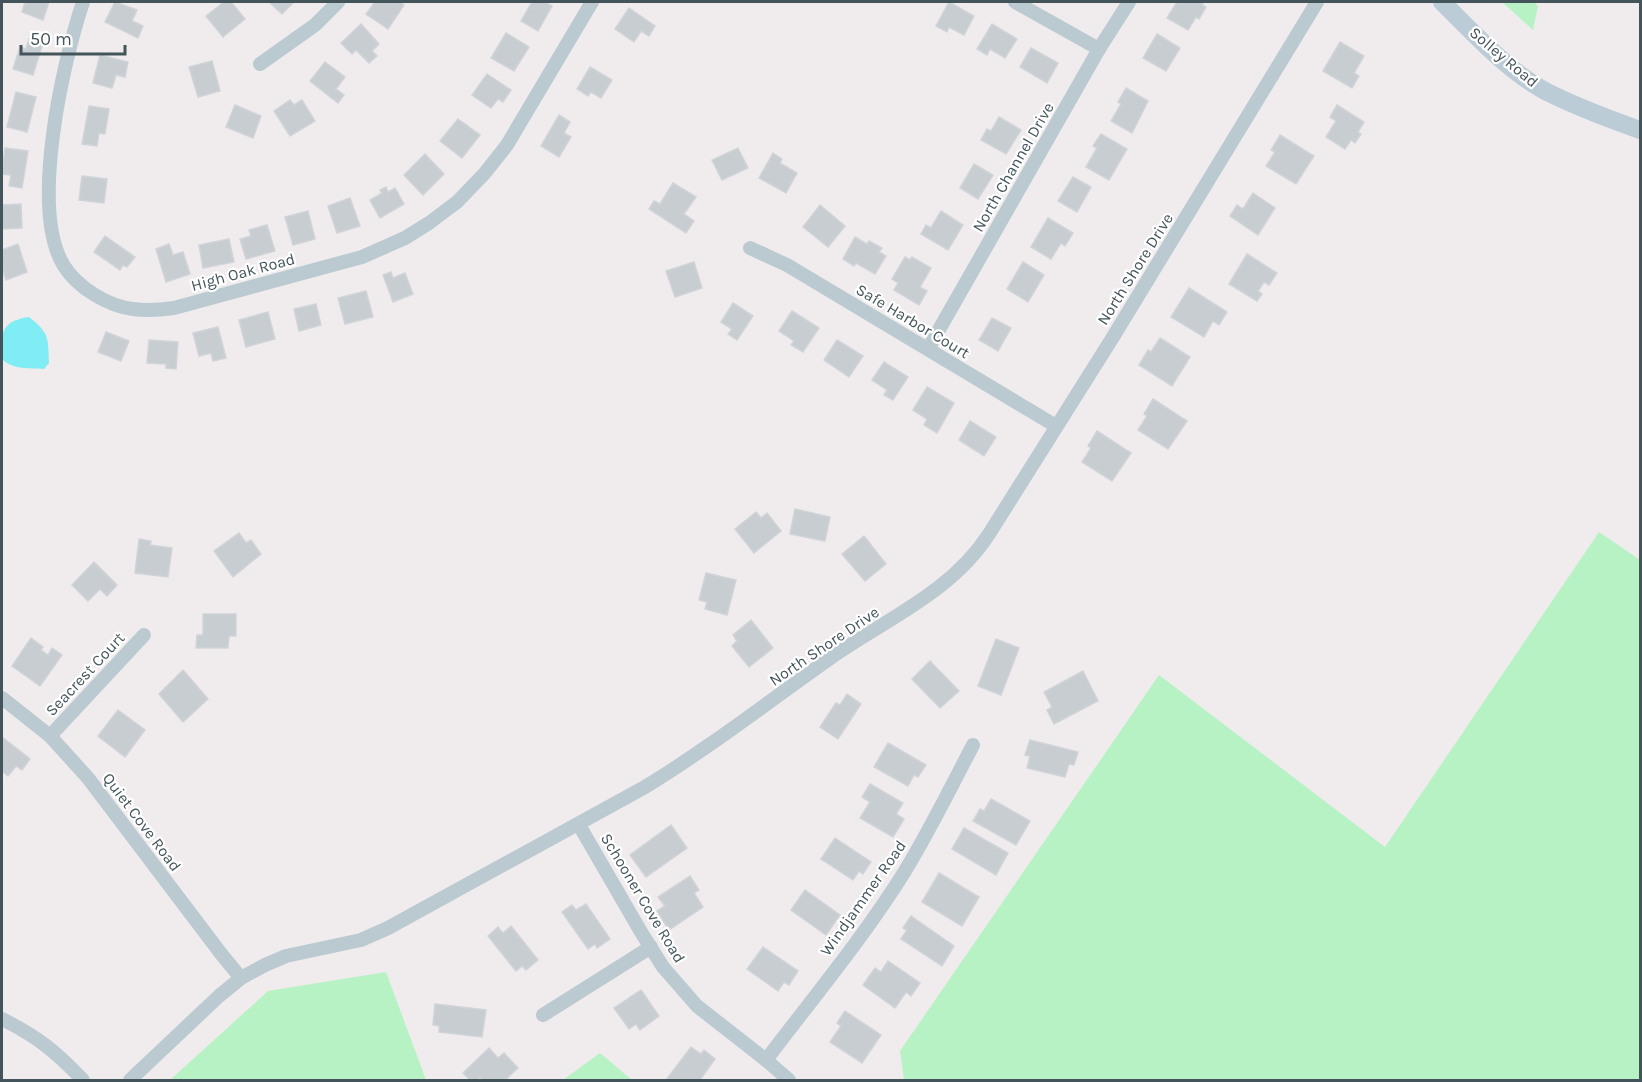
<svg xmlns="http://www.w3.org/2000/svg" width="1642" height="1082" viewBox="0 0 1642 1082" font-family="Karla,sans-serif">
	<style>
		.green { fill: #b6f2c4 }
		.water { fill: #7fedf3 }
		.building { fill: #c8cdd2; stroke: #d0d4d9; stroke-width: 1.5 }
		.lines { fill: none; stroke-linecap: round; stroke-linejoin: round }
		.minor { stroke: #bbcad0; stroke-width: 14 }
		.secondary { stroke: #bbccd6; stroke-width: 18 }
		.labels { text-anchor: middle; dominant-baseline: central; stroke-width: 4.5; stroke-linejoin: round; paint-order: stroke }
		.street-label { font-size: 16px; fill: #43545b; stroke: #fff }
	</style>
	<rect width="100%" height="100%" fill="#f0eced"/>
	<!-- green -->
	<g class="green">
		<polygon points="1502,2 1534,2 1538,6 1533,30"/>
		<polygon points="1599,532 1640,560 1640,1080 904,1080 900,1051 1159,675 1385,847"/>
		<polygon points="386,972 426,1080 170,1080 268,991"/>
		<polygon points="600,1053 632,1080 563,1080"/>
	</g>
	<!-- water -->
	<path class="water" d="M29,317c21,16 19,22 20,46l-5,6c-15,-1 -31,1 -42,-10 -1,-25 -2,-38 27,-42z"/>
	<!-- building -->
	<g class="building">
		<polygon points="25,2 49,2 43,20 22,12"/>
		<polygon points="115,2 137,10 132,21 143,26 138,38 105,22"/>
		<polygon points="224,2 231,2 245,19 223,37 206,16"/>
		<polygon points="269,2 294,2 282,14"/>
		<polygon points="375,2 400,2 404,5 388,29 366,14"/>
		<polygon points="532,2 545,2 552,6 538,31 521,21"/>
		<polygon points="949,2 974,16 964,35 949,27 947,32 936,26"/>
		<polygon points="1177,2 1204,2 1202,5 1206,7 1199,19 1196,17 1188,30 1167,18"/>
		<polygon points="629,8 655,26 649,36 641,31 634,42 615,29"/>
		<polygon points="361,24 379,44 372,51 377,56 369,63 356,50 352,54 341,43"/>
		<polygon points="992,24 1017,39 1005,58 990,49 987,55 977,49"/>
		<polygon points="506,33 529,47 514,71 491,58"/>
		<polygon points="1157,34 1180,48 1166,71 1143,58"/>
		<polygon points="30,36 44,40 33,75 13,69 20,47 26,49"/>
		<polygon points="1340,42 1364,56 1354,73 1359,76 1352,88 1323,71"/>
		<polygon points="1031,48 1058,63 1047,83 1020,67"/>
		<polygon points="100,55 128,62 125,77 116,75 112,88 93,83"/>
		<polygon points="212,61 220,91 198,97 189,67"/>
		<polygon points="325,62 345,77 336,89 344,95 338,103 310,81"/>
		<polygon points="590,67 612,80 601,98 591,92 588,96 577,89"/>
		<polygon points="487,74 511,90 503,102 498,99 491,108 472,95"/>
		<polygon points="1126,88 1148,101 1132,133 1111,121 1121,104 1118,102"/>
		<polygon points="16,92 36,97 27,132 7,127"/>
		<polygon points="290,100 294,105 302,100 315,121 290,136 274,111"/>
		<polygon points="235,105 261,116 253,138 226,127"/>
		<polygon points="1337,105 1364,122 1358,132 1361,134 1355,143 1351,140 1345,149 1326,137 1336,121 1330,117"/>
		<polygon points="89,106 109,109 105,134 99,133 97,146 82,144"/>
		<polygon points="559,115 570,122 564,133 571,137 559,157 541,146"/>
		<polygon points="999,117 1021,130 1006,154 981,140 987,129 991,131"/>
		<polygon points="458,119 480,135 462,158 440,141"/>
		<polygon points="1101,134 1127,149 1109,180 1086,167 1097,148 1093,146"/>
		<polygon points="1280,135 1314,156 1296,184 1266,166 1275,152 1271,150"/>
		<polygon points="5,148 28,151 22,188 9,186 11,175 2,174 2,162 3,162"/>
		<polygon points="738,148 748,168 722,180 712,160"/>
		<polygon points="773,153 782,159 780,163 797,173 786,193 759,178"/>
		<polygon points="425,154 444,174 423,195 404,175"/>
		<polygon points="974,164 993,175 978,199 960,188"/>
		<polygon points="82,176 107,179 104,203 79,200"/>
		<polygon points="1073,177 1091,187 1077,212 1058,201"/>
		<polygon points="673,183 696,197 684,214 694,221 686,233 649,209 654,201 660,204"/>
		<polygon points="386,187 388,192 395,188 404,204 380,218 370,200 382,193 380,190"/>
		<polygon points="1253,193 1275,208 1258,235 1230,216 1237,205 1243,209"/>
		<polygon points="350,198 360,226 337,233 328,206"/>
		<polygon points="21,204 22,228 2,229 2,205"/>
		<polygon points="820,205 845,226 828,247 803,227"/>
		<polygon points="308,211 315,239 293,245 285,217"/>
		<polygon points="941,211 963,225 948,250 921,234 926,225 931,228"/>
		<polygon points="1048,218 1073,233 1065,246 1061,243 1051,259 1031,247"/>
		<polygon points="267,225 275,251 246,259 240,239 251,236 249,230"/>
		<polygon points="105,236 135,257 127,267 123,265 120,270 94,252"/>
		<polygon points="855,237 867,244 869,241 882,248 879,252 886,256 875,274 856,263 854,266 843,259"/>
		<polygon points="229,239 234,262 203,268 199,245"/>
		<polygon points="18,244 27,272 6,280 2,269 2,250"/>
		<polygon points="169,244 173,255 183,252 190,274 166,282 156,249"/>
		<polygon points="1247,254 1277,273 1269,285 1264,282 1258,291 1262,294 1257,301 1229,284"/>
		<polygon points="905,257 910,260 912,257 931,268 920,287 927,291 919,305 894,290 898,283 892,279"/>
		<polygon points="694,262 702,288 675,297 666,271"/>
		<polygon points="1023,262 1044,275 1028,302 1007,289"/>
		<polygon points="391,272 393,278 405,273 413,294 393,302 383,275"/>
		<polygon points="1189,288 1227,312 1219,325 1213,321 1204,337 1171,317"/>
		<polygon points="366,291 373,317 345,324 338,298"/>
		<polygon points="733,303 753,316 737,340 728,334 732,329 721,322"/>
		<polygon points="316,304 321,325 299,331 294,309"/>
		<polygon points="792,311 819,328 803,352 791,345 794,341 779,331"/>
		<polygon points="268,312 275,339 246,347 239,320"/>
		<polygon points="992,318 1011,328 998,351 979,340"/>
		<polygon points="218,327 226,358 213,361 211,353 199,356 193,333"/>
		<polygon points="106,332 129,341 121,361 98,352"/>
		<polygon points="1160,338 1190,357 1172,386 1139,365 1148,350 1151,352"/>
		<polygon points="149,340 178,342 176,369 166,368 166,364 147,363"/>
		<polygon points="837,340 863,356 849,377 824,360"/>
		<polygon points="884,362 908,377 893,400 884,395 887,390 872,380"/>
		<polygon points="927,387 954,403 937,433 924,425 927,419 913,410"/>
		<polygon points="1153,399 1187,421 1168,449 1138,430 1147,416 1144,414"/>
		<polygon points="970,421 996,437 984,456 959,440"/>
		<polygon points="1097,431 1131,453 1112,481 1082,462 1091,448 1088,446"/>
		<polygon points="795,509 830,517 825,541 790,534"/>
		<polygon points="756,512 761,518 767,513 781,531 754,553 735,529"/>
		<polygon points="239,533 246,543 251,540 261,554 233,577 214,551"/>
		<polygon points="864,536 886,564 865,581 842,554"/>
		<polygon points="139,539 151,541 150,545 172,548 168,577 135,573"/>
		<polygon points="94,562 117,585 107,596 100,589 88,601 72,585"/>
		<polygon points="706,573 736,580 727,615 705,609 707,602 699,600"/>
		<polygon points="203,614 236,614 236,636 229,636 228,648 196,648 197,635 203,635"/>
		<polygon points="751,620 773,648 749,667 732,646 737,641 733,635"/>
		<polygon points="31,638 43,647 41,650 48,655 52,648 62,655 40,686 12,666"/>
		<polygon points="996,639 1019,648 1001,695 978,686"/>
		<polygon points="930,661 959,691 940,708 912,679"/>
		<polygon points="183,670 208,699 183,722 159,694"/>
		<polygon points="1083,671 1098,701 1054,724 1047,710 1052,707 1044,692"/>
		<polygon points="847,694 861,704 838,739 820,727 836,703 840,705"/>
		<polygon points="118,710 145,730 125,757 98,736"/>
		<polygon points="2,737 30,759 22,770 16,766 8,776 2,771"/>
		<polygon points="1030,740 1078,752 1074,765 1069,764 1065,777 1027,768 1030,756 1025,755"/>
		<polygon points="888,743 926,765 918,777 914,775 908,786 874,767"/>
		<polygon points="870,784 903,803 896,814 904,819 893,837 860,818 870,802 862,797"/>
		<polygon points="991,799 1030,821 1016,845 973,821 980,809 984,811"/>
		<polygon points="671,825 687,848 646,877 630,855"/>
		<polygon points="964,828 1008,853 996,875 952,849"/>
		<polygon points="835,838 871,862 863,874 859,871 853,880 821,859"/>
		<polygon points="939,873 979,897 962,926 922,902"/>
		<polygon points="690,876 699,890 694,893 703,907 669,930 657,911 665,906 658,897"/>
		<polygon points="805,890 840,915 826,935 791,910"/>
		<polygon points="586,904 610,939 597,948 595,944 588,949 562,912 572,905 576,910"/>
		<polygon points="911,916 954,946 942,966 901,939 907,930 903,928"/>
		<polygon points="511,926 538,960 526,970 522,966 516,971 488,936 498,927 503,933"/>
		<polygon points="763,947 798,971 789,985 784,982 778,991 747,969"/>
		<polygon points="888,961 920,983 911,996 906,992 895,1008 863,985 875,968 881,972"/>
		<polygon points="641,990 659,1016 640,1030 636,1024 629,1029 614,1008"/>
		<polygon points="435,1004 486,1010 482,1037 439,1032 439,1026 433,1025"/>
		<polygon points="845,1011 881,1035 862,1063 830,1042 841,1026 837,1023"/>
		<polygon points="691,1047 701,1054 704,1050 715,1059 700,1080 666,1080"/>
		<polygon points="489,1048 498,1058 504,1053 518,1068 505,1080 483,1080 480,1077 477,1080 470,1080 463,1073"/>
	</g>
	<g class="lines">
		<!-- minor -->
		<g class="minor">
			<path d="M83,2c-20,60 -54,208 -19,264 14,22 44,40 69,43 14,2 27,1 41,-1l188,-51 43,-19 24,-15 28,-21 27,-28 23,-29 85,-143"/>
			<polyline points="1015,2 1099,49"/>
			<polyline points="260,64 315,25 338,2"/>
			<polyline points="750,248 787,265 1056,426"/>
			<polyline points="928,349 1099,49 1129,2"/>
			<polyline points="2,698 50,736 88,778 222,955 241,978"/>
			<polyline points="50,736 144,635"/>
			<polyline points="579,825 641,932 663,967 697,1006 766,1060 789,1080"/>
			<polyline points="543,1015 651,947"/>
			<path d="M2,1019c36,18 53,32 81,61"/>
			<path d="M766,1060c47,-62 98,-123 139,-189 25,-41 46,-84 68,-126"/>
			<path d="M130,1080l89,-84 22,-18 24,-13 21,-9 75,-16 27,-12 257,-141c64,-39 123,-85 184,-128 55,-39 122,-66 160,-125l124,-197 204,-335"/>
		</g>
		<!-- secondary -->
		<path class="secondary" d="M1442,2c32,31 64,68 105,90 30,15 62,27 93,38"/>
	</g>
	<g class="labels">
		<!-- street labels -->
		<g class="street-label">
			<text transform="translate(1504 57) rotate(40)">Solley Road</text>
			<text transform="translate(1013 167) rotate(-60)">North Channel Drive</text>
			<text transform="translate(1135 269) rotate(-58)">North Shore Drive</text>
			<text transform="translate(243 272) rotate(-15)">High Oak Road</text>
			<text transform="translate(913 321) rotate(31)">Safe Harbor Court</text>
			<text transform="translate(824 646) rotate(-34)">North Shore Drive</text>
			<text transform="translate(85 674) rotate(-47)">Seacrest Court</text>
			<text transform="translate(142 822) rotate(53)">Quiet Cove Road</text>
			<text transform="translate(643 898) rotate(59)">Schooner Cove Road</text>
			<text transform="translate(863 898) rotate(-55)">Windjammer Road</text>
		</g>
	</g>
	<!-- border -->
	<rect width="1642" height="1082" fill="none" stroke="#43545b" stroke-width="6"/>
	<!-- scale -->
	<path d="M21 45v9h104v-9" fill="none" stroke="#43545b" stroke-width="3"/>
	<text x="30" y="45" font-size="18" fill="#43545b" stroke="#ffffff" stroke-width="4.5" paint-order="stroke">50 m</text>
</svg>
